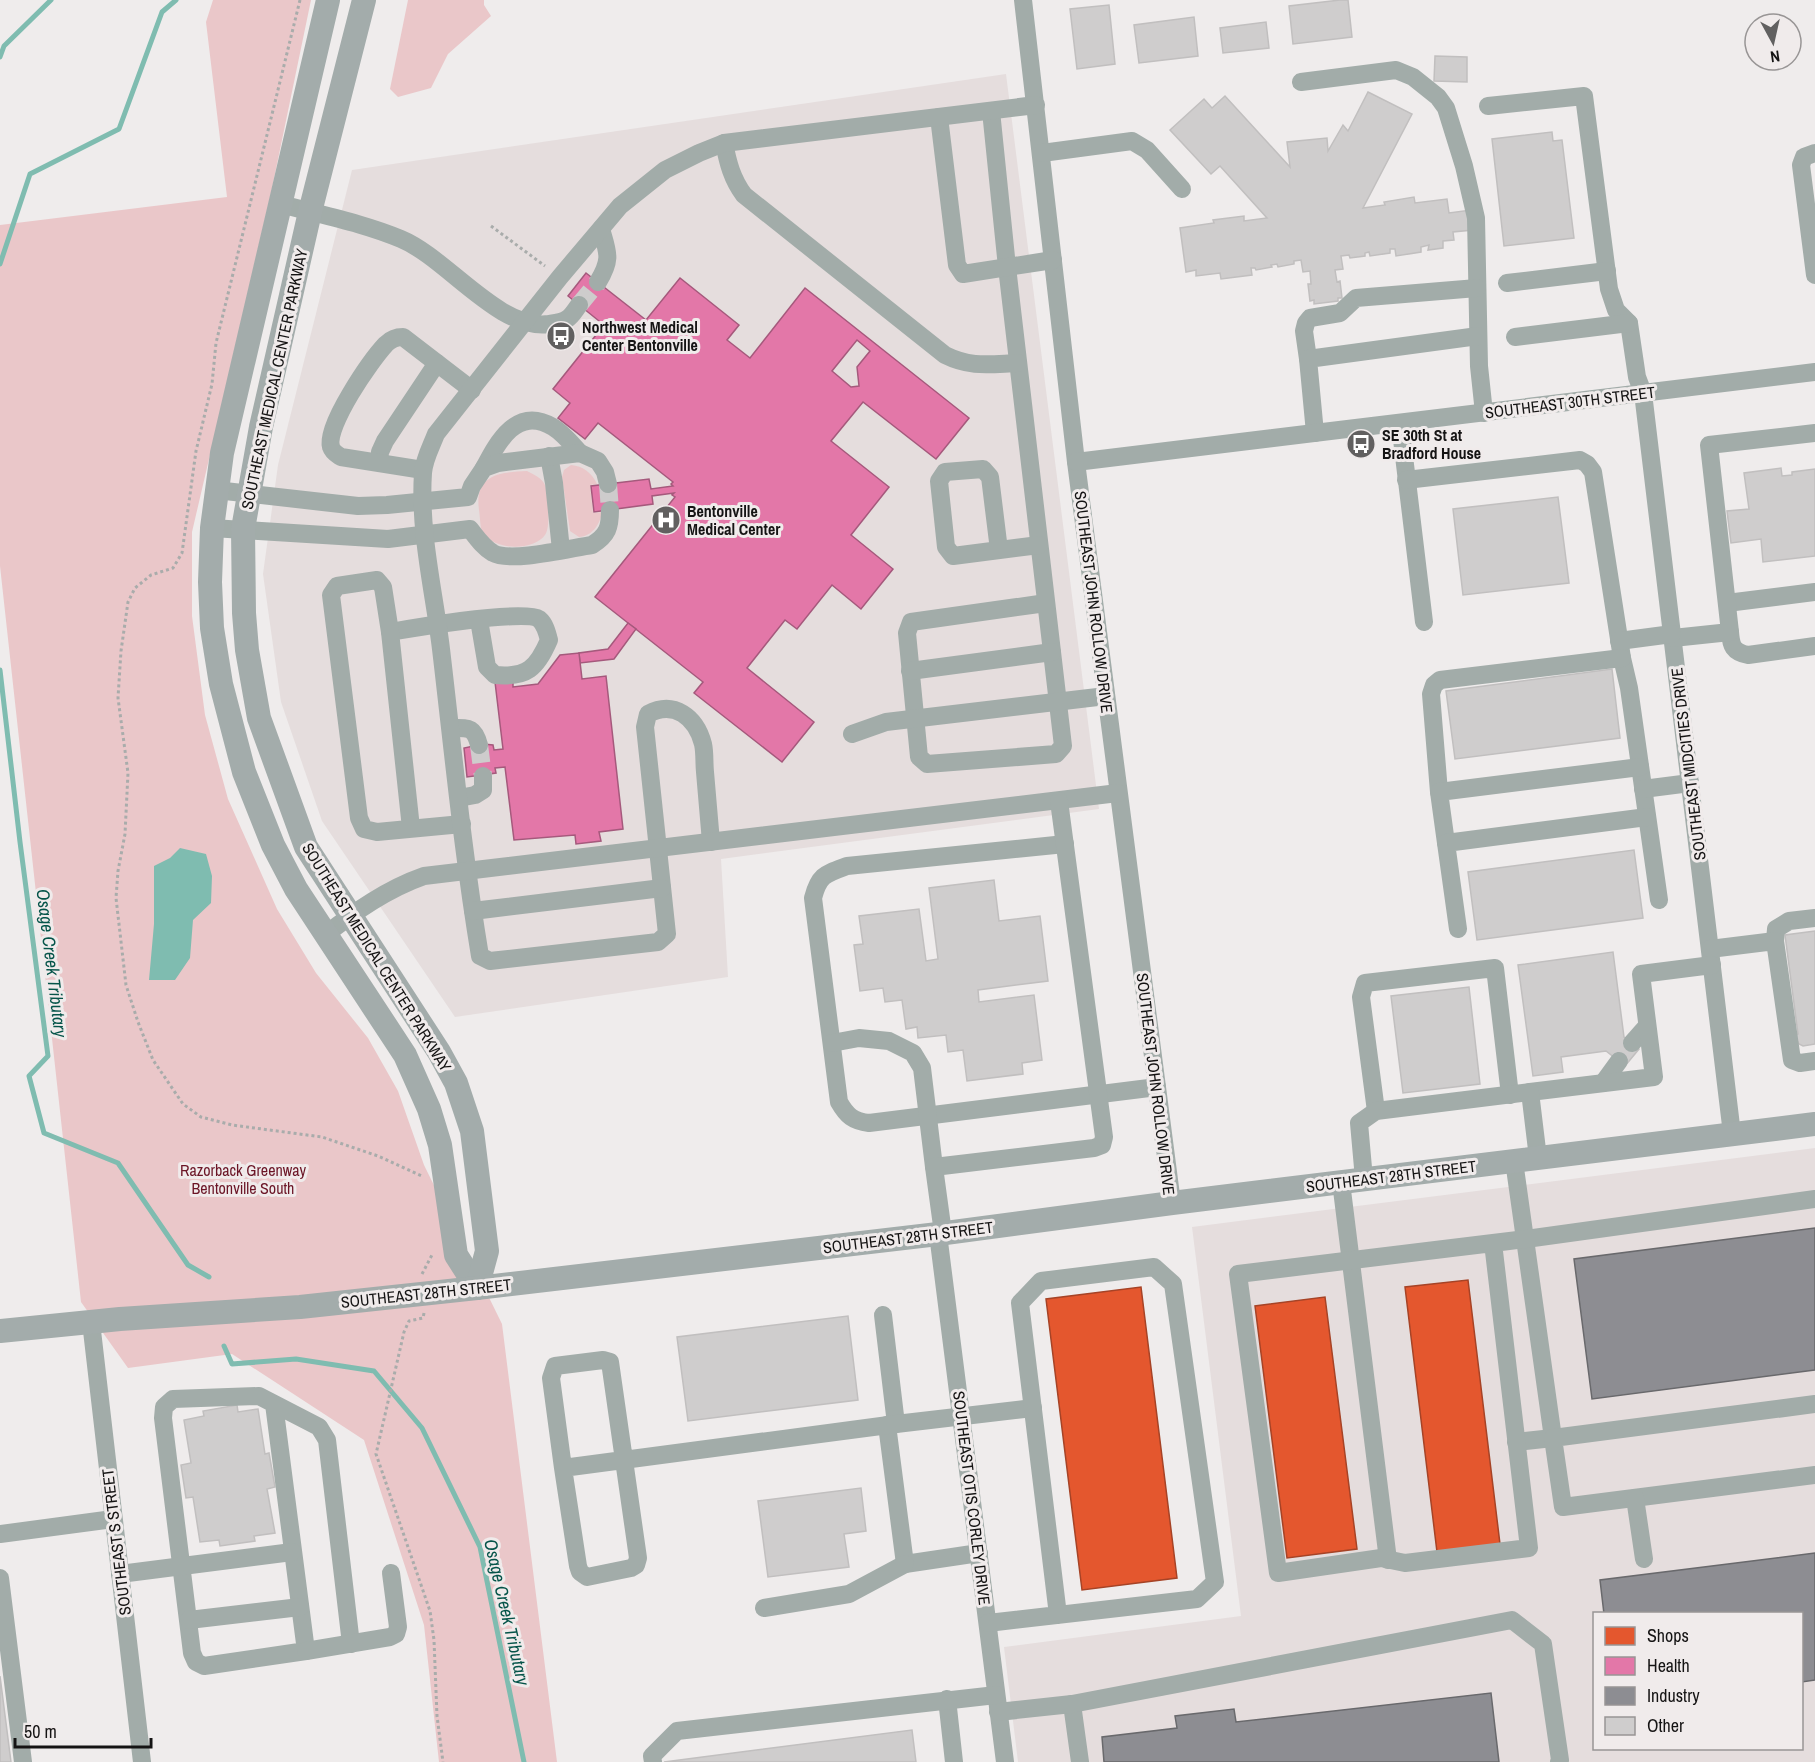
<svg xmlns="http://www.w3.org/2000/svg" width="1815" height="1762" viewBox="0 0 1815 1762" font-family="'Archivo Narrow',sans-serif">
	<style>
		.built { fill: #e5dddd; fill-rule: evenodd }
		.green { fill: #eac7c9 }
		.water { fill: #7fbcb0 }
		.shops { fill: #e4572e; stroke: #a64326; stroke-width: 1.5 }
		.health { fill: #e377a8; stroke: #a5597c; stroke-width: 1.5; fill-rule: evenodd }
		.industry { fill: #8d8d92; stroke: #69696c; stroke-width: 1.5 }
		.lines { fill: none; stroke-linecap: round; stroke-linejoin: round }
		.stream { stroke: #7fbcb0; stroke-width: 5 }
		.building { fill: #cfcdcd; stroke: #c1bfbf; stroke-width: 1.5 }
		.minor-tunnel { stroke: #cecccc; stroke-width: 18; stroke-dasharray: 18 9; stroke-linecap: butt }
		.path { stroke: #a9acab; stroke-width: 3; stroke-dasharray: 3 3; stroke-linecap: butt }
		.minor { stroke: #a2aca9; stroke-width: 18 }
		.major { stroke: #a3acab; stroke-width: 24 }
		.labels { text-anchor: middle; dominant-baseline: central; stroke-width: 6; stroke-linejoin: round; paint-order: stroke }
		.poi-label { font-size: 16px; font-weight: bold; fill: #151414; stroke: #f0ebeb; text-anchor: start }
		.street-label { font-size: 16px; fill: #151414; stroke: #f0ebeb }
		.park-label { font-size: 16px; fill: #6b1526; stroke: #f0ebeb }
		.water-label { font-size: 18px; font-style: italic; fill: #055449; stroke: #f0ebeb }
	</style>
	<rect width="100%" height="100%" fill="#efecec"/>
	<!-- built -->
	<g class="built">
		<polygon points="1006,74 1099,809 721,859 728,977 455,1017 322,821 281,702 263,574 278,465 352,170"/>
		<path d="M1815,1148v614h-797l-14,-115 237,-31 -49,-389zM1594,1614h208v134h-208z"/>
	</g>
	<!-- green -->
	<g class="green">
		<polygon points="213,0 311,0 271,193 192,532 192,616 205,715 228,799 277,909 316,973 368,1038 398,1091 424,1165 502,1324 557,1762 439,1762 424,1625 364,1440 232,1354 128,1368 81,1302 0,566 0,225 227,197 206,22"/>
		<polygon points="408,0 484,0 484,5 491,16 448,54 431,88 398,97 390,89"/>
		<path d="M571,465c12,1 21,8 26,19l-7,1 3,28 9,-1c-2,13 -10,24 -23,25l-9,-6 -8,-54 2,-7z"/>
		<path d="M527,471c6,3 15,7 18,14 3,10 6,42 0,50 -12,17 -57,16 -64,-7 -1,-5 -1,-12 -2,-18 -5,-35 20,-38 48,-39z"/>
	</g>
	<!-- water -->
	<polygon class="water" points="180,848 206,854 212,876 211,903 193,920 190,958 175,980 149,980 154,924 154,866 170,858"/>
	<!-- shops -->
	<g class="shops">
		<polygon points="1468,1280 1500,1544 1437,1552 1405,1287"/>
		<polygon points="1141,1287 1177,1578 1082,1590 1046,1299"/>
		<polygon points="1325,1297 1357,1549 1287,1558 1255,1306"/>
	</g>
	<!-- health -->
	<g class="health">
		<path d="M586,273l60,47 34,-42 59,47 -12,15 23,18 55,-70 164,130 -33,41 -73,-57 -32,39 58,46 -38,48 42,34 -32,40 -29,-24 -35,44 -12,-9 -38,48 67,54 -32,40 -88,-69 9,-11 -108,-85 80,-100 -3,-2 2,-2 -22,3 1,8 -59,8 -3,-26 58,-7 2,10 22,-3 -2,-2 2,-2 -75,-59 -13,16 -27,-21 12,-15 -17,-14 51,-64 -36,-29zM857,340l13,11 -13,16 2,19 -8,1 -19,-16z"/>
		<polygon points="628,623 636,629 614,659 580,663 579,653 608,649"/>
		<polygon points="579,653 582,679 606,676 623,829 599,832 601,841 576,844 575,835 514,840 505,767 495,768 496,773 467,777 464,748 483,744 493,745 494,750 503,749 495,682 513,680 513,687 538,684 560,655"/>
	</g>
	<!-- industry -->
	<g class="industry">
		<polygon points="1815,1228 1815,1370 1592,1399 1574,1259"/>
		<polygon points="1815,1553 1815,1680 1802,1682 1802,1614 1604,1614 1600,1580"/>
		<polygon points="1491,1693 1499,1762 1104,1762 1102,1737 1177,1728 1175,1716 1234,1709 1236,1722"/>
	</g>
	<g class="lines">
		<!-- stream -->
		<g class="stream">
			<polyline points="0,57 4,46 51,0"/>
			<polyline points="0,264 30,174 119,129 162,12 176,0"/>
			<polyline points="0,670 20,842 48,1056 29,1076 44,1133 118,1163 188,1265 209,1277"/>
			<polyline points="224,1346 232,1364 296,1359 374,1371 422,1428 480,1547 524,1762"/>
		</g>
	</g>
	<!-- building -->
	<g class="building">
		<polygon points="1340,0 1348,0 1352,37 1293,44 1289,6"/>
		<polygon points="1109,5 1115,64 1077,69 1070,9"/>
		<polygon points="1194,17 1198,56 1139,63 1134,25"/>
		<polygon points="1266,22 1269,48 1223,53 1220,28"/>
		<polygon points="1435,56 1467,57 1467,82 1434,81"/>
		<polygon points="1368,92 1412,114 1363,208 1385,205 1384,202 1414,197 1415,203 1447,199 1449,213 1471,210 1473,230 1453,232 1454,240 1443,241 1443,248 1428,250 1429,245 1421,247 1421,252 1396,256 1395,249 1390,249 1390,253 1370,256 1369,252 1365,253 1365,256 1350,258 1349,255 1341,256 1343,269 1335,270 1337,282 1340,281 1342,298 1338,298 1338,301 1314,304 1314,300 1310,301 1308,284 1311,284 1310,271 1303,272 1301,260 1294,261 1294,264 1278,267 1277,264 1271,265 1272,267 1256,270 1255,268 1251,268 1252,275 1221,279 1220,273 1196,276 1196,270 1186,272 1180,228 1214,223 1213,220 1244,216 1244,221 1267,218 1220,166 1211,174 1170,130 1204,99 1212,108 1225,96 1290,167 1287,142 1327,138 1328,151 1343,125 1348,131"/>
		<polygon points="1552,132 1553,141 1562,140 1574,238 1504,246 1492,139"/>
		<polygon points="1781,468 1782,476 1792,475 1792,472 1815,469 1815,556 1763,562 1761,539 1731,543 1727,511 1749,509 1744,473"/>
		<polygon points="1558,497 1569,583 1463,595 1453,509"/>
		<polygon points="1612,669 1620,738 1455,759 1446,691"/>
		<polygon points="1634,850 1643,918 1477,940 1468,872"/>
		<polygon points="994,880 999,921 1040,916 1048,981 978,990 979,1002 1034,995 1042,1060 1022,1063 1023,1074 967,1081 963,1050 948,1052 946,1035 918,1038 917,1027 906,1029 902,1000 885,1002 883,988 860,991 854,945 863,944 859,916 919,909 926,961 938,959 929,888"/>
		<polygon points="1815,931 1815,1044 1803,1046 1799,1044 1794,1035 1798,1034 1785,935"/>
		<polygon points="1613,952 1624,1037 1639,1049 1625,1066 1606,1051 1561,1057 1563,1072 1533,1076 1518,965"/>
		<polygon points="1469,987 1480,1084 1403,1093 1391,996"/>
		<polygon points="848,1316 858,1400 688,1421 677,1337"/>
		<polygon points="237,1405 238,1412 258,1409 265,1454 269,1453 275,1487 267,1489 275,1533 254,1536 255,1541 220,1546 219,1540 200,1542 193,1497 186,1498 181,1465 191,1463 184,1420 204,1416 203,1411"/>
		<polygon points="861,1488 866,1531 844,1534 849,1567 768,1577 758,1501"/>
		<polygon points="0,1676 11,1762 0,1762"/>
		<polygon points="912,1730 916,1762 664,1762"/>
	</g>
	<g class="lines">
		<!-- minor-tunnel -->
		<g class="minor-tunnel">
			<polyline points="579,305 598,282"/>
			<polyline points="608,484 610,510"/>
			<polyline points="479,745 483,776"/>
		</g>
		<!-- path -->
		<g class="path">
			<polyline points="300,0 216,343 212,384 196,451 182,553 173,568 151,575 135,588 128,602 121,651 118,698 128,773 125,834 118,871 116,898 126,985 138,1022 153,1060 183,1104 201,1117 232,1125 322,1137 378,1156 422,1176"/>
			<polyline points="491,226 545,266"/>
			<polyline points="422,1274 433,1253"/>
			<polyline points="424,1313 423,1318 409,1321 404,1332 376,1454 430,1611 434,1640 437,1716 443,1762"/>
		</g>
		<!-- minor -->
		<g class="minor">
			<polyline points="1023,0 1076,462 1172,1203"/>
			<polyline points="1301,82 1396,70 1413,77 1438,97 1446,108 1464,166 1476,218 1479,366 1484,413"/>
			<polyline points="1488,106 1584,96 1609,289 1616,310 1629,323 1637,377 1643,393 1732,1134"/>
			<polyline points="991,111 1007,267 1063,746 1056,754 927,764 919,757 907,633 911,622 1046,603"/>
			<polyline points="939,117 957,265 963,274 1053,260"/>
			<path d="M724,143c4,20 8,36 20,52l201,160c26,13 45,9 73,8"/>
			<polyline points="1042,153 1132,141 1147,150 1182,189"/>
			<polyline points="1815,153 1804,157 1801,165 1815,275"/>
			<path d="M281,204c40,11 82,19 120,35 46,19 98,92 148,85 6,-1 14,-2 18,-5 5,-3 8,-9 12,-14"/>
			<path d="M598,282c14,-23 10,-29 3,-53"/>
			<polyline points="1507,283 1607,271"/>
			<polyline points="1515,337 1629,323"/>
			<polyline points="1308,359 1304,331 1306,323 1310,318 1340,313 1356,298 1477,288"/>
			<polyline points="1400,423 1424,622"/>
			<polyline points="1315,433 1308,359 1478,336"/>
			<polyline points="549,456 554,483 561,550"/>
			<polyline points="379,462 380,452 385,441 437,363"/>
			<polyline points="1076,462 1815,372"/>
			<path d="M484,468c14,-27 33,-62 69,-41 10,6 19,17 27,26"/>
			<path d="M423,470l-82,-13c-4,-3 -8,-4 -10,-10 -6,-21 40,-87 55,-103 5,-5 10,-7 17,-7l69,53"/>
			<polyline points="1406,480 1580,460 1587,464 1593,472 1622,658 1629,688 1659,900"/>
			<polyline points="216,490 358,506 387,505 468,497 472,486 484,468 498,463 580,453 598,461 605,472 608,484"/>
			<path d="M212,528l176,11 82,-10c7,9 13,18 23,24 18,10 78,-5 99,-8 16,-10 18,-18 18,-35"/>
			<polyline points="999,550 990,477 983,469 945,472 939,481 946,547 953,556 1039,545"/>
			<polyline points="1727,603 1815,592"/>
			<path d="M390,632c23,-4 134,-23 149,-13 6,5 8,13 10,21 -12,28 -22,38 -54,35l-8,-8 -8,-47"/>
			<path d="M1730,632c1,14 3,20 18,23l67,-9"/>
			<polyline points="1673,638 1730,632 1709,445 1815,433"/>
			<polyline points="1619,641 1672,634"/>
			<polyline points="910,671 1052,652"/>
			<path d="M451,728c17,0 23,-2 28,17"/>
			<polyline points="852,734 886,722 1106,696"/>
			<polyline points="1643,789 1690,783"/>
			<polyline points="1439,792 1431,694 1434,685 1440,680 1622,658"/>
			<polyline points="459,798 475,795 483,790 483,776"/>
			<polyline points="411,828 390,632 383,587 377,580 337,586 331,595 359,818 364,829 377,832 462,824"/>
			<path d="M711,842c-2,-23 -4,-46 -6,-70 -1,-9 0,-19 -2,-28 -7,-27 -29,-44 -55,-30l-3,13 22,207 -9,8 -168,19 -10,-5c-17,-102 -27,-205 -39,-307 -7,-58 -22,-117 -18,-176 1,-14 8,-26 13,-39l124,-157 60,-71 45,-36 34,-17 25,-10 312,-38"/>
			<polyline points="1446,843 1439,792 1640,767"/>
			<path d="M1065,844l-218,22c-22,8 -28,9 -34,32l26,204c8,14 14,19 30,21l288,-36"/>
			<polyline points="473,911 662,888"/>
			<polyline points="1458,929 1446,843 1647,817"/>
			<path d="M325,935c31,-24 62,-46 99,-59l694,-83"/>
			<polyline points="1775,941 1776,929 1789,921 1815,918"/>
			<polyline points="1710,949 1775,941 1792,1060 1800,1063 1815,1061"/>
			<polyline points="832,1043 859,1038 889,1041 913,1053 922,1068 934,1167"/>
			<polyline points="1632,1043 1647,1026"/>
			<polyline points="1603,1083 1619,1061"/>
			<polyline points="1530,1092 1654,1077 1641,974 1712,965"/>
			<polyline points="1376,1111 1361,997 1365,983 1495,968 1510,1095"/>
			<polyline points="1514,1161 1553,1438 1516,1442"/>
			<polyline points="1364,1179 1359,1123 1376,1111 1530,1092 1538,1158"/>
			<polyline points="1341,1182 1388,1560"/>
			<polyline points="943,1233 934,1167 1094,1148 1102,1145 1104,1137 1059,801"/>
			<polyline points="938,1234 1005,1762"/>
			<polyline points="1493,1243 1529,1548 1405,1563 1381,1558 1278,1573 1238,1274 1493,1243 1526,1239 1815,1199"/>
			<polyline points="883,1315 896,1424"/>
			<polyline points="91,1322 142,1762"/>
			<polyline points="274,1404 306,1651 204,1666 196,1662 192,1653 163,1418 164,1407 173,1399 259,1396 319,1427 327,1440 351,1644"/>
			<polyline points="1815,1404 1553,1438 1563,1507 1815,1475"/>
			<polyline points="887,1425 905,1564 979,1553"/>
			<polyline points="563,1468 551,1378 555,1366 603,1360 610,1362 638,1558 636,1565 631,1568 587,1577 580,1572 578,1566 563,1468 896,1424 1033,1408"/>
			<polyline points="1635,1498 1644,1559"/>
			<polyline points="0,1534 113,1519"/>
			<polyline points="120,1574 292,1552"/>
			<polyline points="0,1578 23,1762"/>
			<polyline points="764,1608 849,1594 905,1564"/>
			<polyline points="189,1620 300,1607"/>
			<polyline points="988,1623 1197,1599 1215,1582 1173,1284 1154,1267 1041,1281 1020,1303 1058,1615"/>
			<polyline points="306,1651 390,1637 396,1634 398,1627 391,1573"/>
			<polyline points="947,1699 954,1762"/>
			<polyline points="1072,1704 1080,1762"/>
			<polyline points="998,1712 1072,1704 1512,1620 1543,1644 1560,1760 1559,1762"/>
			<polyline points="653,1762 652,1756 677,1731 996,1695"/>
		</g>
		<!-- major -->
		<g class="major">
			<polyline points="328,0 222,453 212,528 210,582 212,628 221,684 244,772 273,845 296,889 405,1055 429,1109 440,1145 456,1255 477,1288"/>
			<polyline points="364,0 310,212 261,427 243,529 244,613 247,650 259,718 306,847 439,1052 456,1083 472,1131 487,1251 477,1288"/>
			<polyline points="0,1331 120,1319 300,1307 477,1288 938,1234 1172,1203 1815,1124"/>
		</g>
	</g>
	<!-- icons -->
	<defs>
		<g id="bus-disc" transform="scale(1.5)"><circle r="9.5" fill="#616060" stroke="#f0ebeb"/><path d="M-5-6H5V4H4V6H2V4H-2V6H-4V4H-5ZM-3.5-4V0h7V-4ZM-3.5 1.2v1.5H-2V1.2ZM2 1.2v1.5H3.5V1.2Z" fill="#fff"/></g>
		<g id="hospital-disc" transform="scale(1.5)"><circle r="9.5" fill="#616060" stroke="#f0ebeb"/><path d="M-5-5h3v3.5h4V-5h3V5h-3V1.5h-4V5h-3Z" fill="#fff"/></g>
	</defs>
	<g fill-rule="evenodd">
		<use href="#bus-disc" x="561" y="336"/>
		<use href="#bus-disc" x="1361" y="444"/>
		<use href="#hospital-disc" x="666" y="520"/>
	</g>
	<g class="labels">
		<!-- poi labels -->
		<g class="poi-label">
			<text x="582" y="327">Northwest Medical<tspan x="582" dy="18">Center Bentonville</tspan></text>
			<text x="1382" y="435">SE 30th St at<tspan x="1382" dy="18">Bradford House</tspan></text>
			<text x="687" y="511">Bentonville<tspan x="687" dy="18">Medical Center</tspan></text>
		</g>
		<!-- street labels -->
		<g class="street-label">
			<text transform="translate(274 379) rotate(-78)">SOUTHEAST MEDICAL CENTER PARKWAY</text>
			<text transform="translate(1570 402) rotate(-7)">SOUTHEAST 30TH STREET</text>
			<text transform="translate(1094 602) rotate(83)">SOUTHEAST JOHN ROLLOW DRIVE</text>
			<text transform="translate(1688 764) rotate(-97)">SOUTHEAST MIDCITIES DRIVE</text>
			<text transform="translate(377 957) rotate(58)">SOUTHEAST MEDICAL CENTER PARKWAY</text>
			<text transform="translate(1156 1084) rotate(83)">SOUTHEAST JOHN ROLLOW DRIVE</text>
			<text transform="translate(1391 1176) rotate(-7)">SOUTHEAST 28TH STREET</text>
			<text transform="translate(908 1237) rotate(-7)">SOUTHEAST 28TH STREET</text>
			<text transform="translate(426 1293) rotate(-6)">SOUTHEAST 28TH STREET</text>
			<text transform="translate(972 1498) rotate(83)">SOUTHEAST OTIS CORLEY DRIVE</text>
			<text transform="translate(116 1542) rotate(-97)">SOUTHEAST S STREET</text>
		</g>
		<!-- park labels -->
		<g class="park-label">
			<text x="243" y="1170">Razorback Greenway<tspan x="243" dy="18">Bentonville South</tspan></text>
		</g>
		<!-- water labels -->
		<g class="water-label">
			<text transform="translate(52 963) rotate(83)">Osage Creek Tributary</text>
			<text transform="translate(507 1612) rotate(77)">Osage Creek Tributary</text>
		</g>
	</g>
	<!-- legend -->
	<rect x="1593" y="1612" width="210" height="138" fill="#f0ebeb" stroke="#989595" stroke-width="1.5"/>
	<rect x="1605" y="1627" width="30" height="18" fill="#e4572e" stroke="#989595" stroke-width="1.5"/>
	<text x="1647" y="1642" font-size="18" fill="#151414">Shops</text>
	<rect x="1605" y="1657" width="30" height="18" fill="#e377a8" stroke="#989595" stroke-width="1.5"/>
	<text x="1647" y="1672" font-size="18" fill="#151414">Health</text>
	<rect x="1605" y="1687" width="30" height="18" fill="#8d8d92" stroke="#989595" stroke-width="1.5"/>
	<text x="1647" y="1702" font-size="18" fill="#151414">Industry</text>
	<rect x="1605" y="1717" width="30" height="18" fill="#cfcdcd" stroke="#989595" stroke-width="1.5"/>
	<text x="1647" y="1732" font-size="18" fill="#151414">Other</text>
	<!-- north arrow -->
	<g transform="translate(1773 42) rotate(172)"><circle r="28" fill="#f0ebeb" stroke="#989595" stroke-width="1.5"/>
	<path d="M0-4.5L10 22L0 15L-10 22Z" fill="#616060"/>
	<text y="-9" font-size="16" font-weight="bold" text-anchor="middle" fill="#151414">N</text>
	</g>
	<!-- scale -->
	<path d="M15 1738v9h136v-9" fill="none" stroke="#151414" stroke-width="3"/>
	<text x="24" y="1738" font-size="18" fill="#151414" stroke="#f0ebeb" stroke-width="4.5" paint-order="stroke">50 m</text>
</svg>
